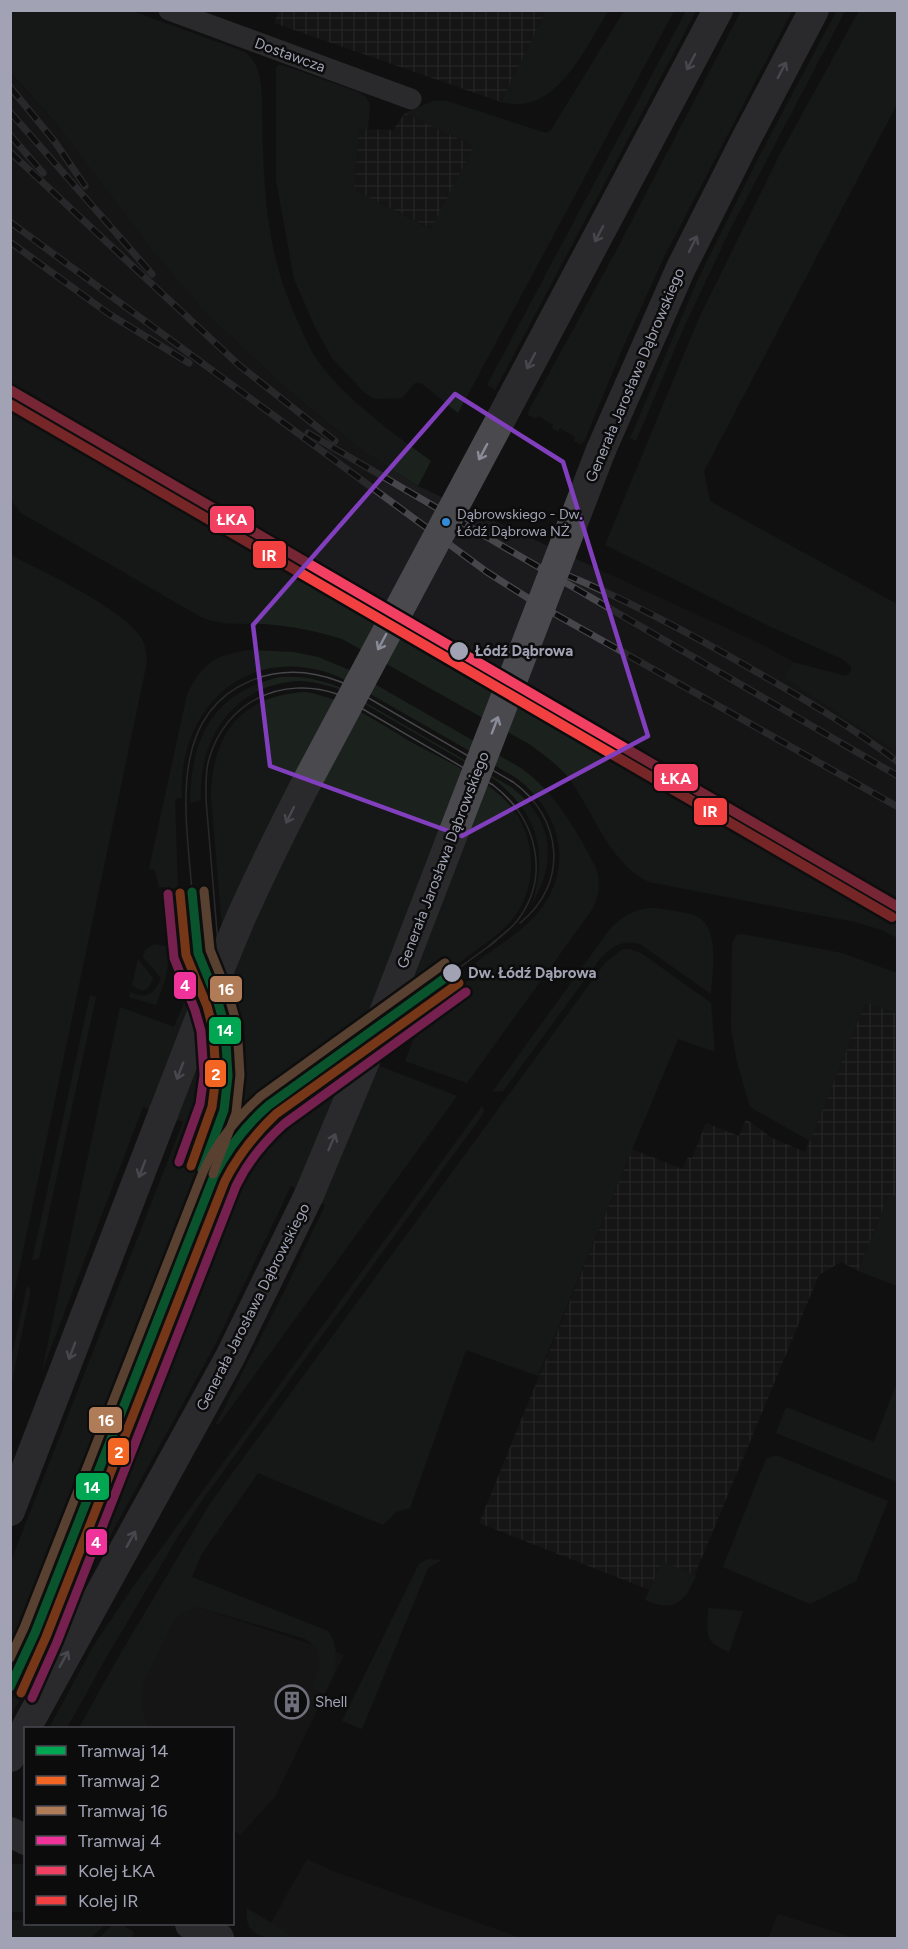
<svg xmlns="http://www.w3.org/2000/svg" width="908" height="1949" viewBox="0 0 908 1949" font-family="Figtree,sans-serif">
	<style>
		.built { fill: #1b1b1d }
		.industrial { fill: url(#industrial-grid) }
		.grass { fill: #1b221d }
		.lines { fill: none; stroke-linecap: round; stroke-linejoin: round }
		.street { stroke: #4b4b51; stroke-width: 21 }
		.secondary { stroke: #49494e; stroke-width: 30 }
		.tram { stroke: #46464b; stroke-width: 1.5 }
		.rail-casing { stroke: #46464b; stroke-width: 7 }
		.rail { stroke: #0c0c0d; stroke-width: 4.5; stroke-dasharray: 14; stroke-linecap: butt }
		.secondary-bridge { stroke: #49494e; stroke-width: 30 }
		.rail-1-casing { stroke: #0c0c0d; stroke-width: 15 }
		.rail-2-casing { stroke: #0c0c0d; stroke-width: 15 }
		.rail-1 { stroke: #f24062; stroke-width: 10 }
		.rail-2 { stroke: #f24040; stroke-width: 10 }
		.tram-1-casing { stroke: #0c0c0d; stroke-width: 14 }
		.tram-2-casing { stroke: #0c0c0d; stroke-width: 14 }
		.tram-3-casing { stroke: #0c0c0d; stroke-width: 14 }
		.tram-4-casing { stroke: #0c0c0d; stroke-width: 14 }
		.tram-1 { stroke: #00a651; stroke-width: 9 }
		.tram-2 { stroke: #f26522; stroke-width: 9 }
		.tram-3 { stroke: #b07c57; stroke-width: 9 }
		.tram-4 { stroke: #ef339a; stroke-width: 9 }
		.oneway { stroke: #8b8c9a }
		.marked { fill: none; stroke: #813ebd; stroke-width: 4.5; stroke-linejoin: round }
		.bus-dot { fill: #338bd7; stroke: #0c0c0d; stroke-width: 2 }
		.stop-dot { fill: #a1a3b4; stroke: #0c0c0d; stroke-width: 2 }
		.labels { text-anchor: middle; dominant-baseline: central; stroke-width: 5; stroke-linejoin: round; paint-order: stroke }
		.bus-label { font-size: 14px; fill: #a1a3b4; stroke: #0c0c0d; text-anchor: start }
		.street-label { font-size: 15px; fill: #a1a3b4; stroke: #0c0c0d }
		.stop-label { font-size: 15px; font-weight: bold; fill: #a1a3b4; stroke: #0c0c0d; text-anchor: start }
		.poi-label { font-size: 15px; fill: #a1a3b4; stroke: #0c0c0d; text-anchor: start }
		.line-badge { stroke: #0c0c0d; stroke-width: 2 }
		.badge-label { font-size: 16px; text-anchor: middle; font-weight: bold; fill: #fff }
	</style>
	<defs>
		<pattern id="industrial-grid" width="8" height="8" patternUnits="userSpaceOnUse" patternTransform="scale(1.5)"><rect width="8" height="8" fill="#1b1b1d"/><path d="M0 4h8M4 0v8" fill="none" stroke="#39393b"/></pattern>
	</defs>
	<rect width="100%" height="100%" fill="#111"/>
	<!-- built -->
	<g class="built">
		<polygon points="10,73 57,124 209,316 287,389 360,449 418,486 767,647 793,662 784,678 897,752 897,916 685,791 11,404"/>
		<polygon points="182,1602 344,1655 275,1797 240,1835 233,1829 232,1728 143,1728 135,1693"/>
		<polygon points="307,1859 330,1870 521,1938 263,1937"/>
		<polygon points="778,1914 855,1938 768,1938"/>
	</g>
	<!-- industrial -->
	<g class="industrial">
		<polygon points="279,10 547,11 501,102 274,23"/>
		<polygon points="405,113 474,146 432,229 354,190 359,129 393,130"/>
		<polygon points="866,1001 897,1014 897,1198 889,1195 858,1271 841,1262 819,1275 686,1596 647,1589 479,1523 632,1149 682,1169 688,1157 692,1158 706,1123 739,1136 746,1119 772,1138 805,1152"/>
	</g>
	<!-- grass -->
	<g class="grass">
		<path d="M11,10l121,1 113,41c18,13 17,42 17,63 1,47 2,95 13,141 7,31 20,61 34,90 20,42 84,87 122,115l-13,25 -58,-37 -73,-60 -78,-73 -55,-64 -97,-128 -46,-51z"/>
		<path d="M547,10l61,1c-19,31 -46,91 -88,93 -6,1 -13,-1 -19,-2z"/>
		<polygon points="837,10 845,11 730,230 685,325 636,441 630,438 699,277 762,151"/>
		<polygon points="624,11 674,11 458,413 421,383 415,383 402,398 375,399 365,393 332,358 315,327 294,279 276,180 276,68 278,65 282,65 356,91 366,97 370,105 368,129 359,129 354,190 431,229 474,146 405,113 433,101 447,101 546,133 551,130"/>
		<polygon points="686,11 696,11 495,390 487,385"/>
		<polygon points="741,11 792,11 664,257 621,352 584,442 582,442 581,445 574,441 575,437 560,428 558,432 552,428 553,425 538,416 536,419 528,415 529,410 616,251"/>
		<polygon points="859,11 897,11 897,104 704,471 710,501 897,604 897,752 784,678 793,662 846,676 851,671 851,666 842,659 771,627 605,545 699,318 780,154"/>
		<path d="M10,404l675,387 212,125v22l-15,-8 -27,-8 -206,-40c-41,-20 -55,-70 -81,-105 -11,-13 -25,-23 -39,-33l-187,-105c-26,-8 -51,-13 -78,-15 -22,-1 -42,2 -63,-7l-180,-104 -10,-13z"/>
		<path d="M11,555c30,16 123,58 133,89 2,5 2,12 3,18l-136,646z"/>
		<path d="M251,650l43,2 24,5 34,14 169,97c34,24 56,63 75,100 5,16 3,29 -5,43l-124,172 -62,-22 18,-47 58,-43 -6,-8c20,-15 45,-30 62,-49 39,-46 24,-103 -22,-137l-164,-94c-13,-7 -27,-13 -43,-15 -80,-12 -131,56 -126,130l-7,1 3,90 -19,-2 -4,-17 -6,-1 38,-174c15,-32 29,-41 64,-45z"/>
		<path d="M280,677c22,-1 39,2 59,10l172,100c42,32 47,72 21,117 16,-53 6,-90 -38,-125l-155,-90c-14,-4 -27,-8 -41,-8 -65,4 -100,58 -97,119l-11,3c1,-66 23,-111 90,-126z"/>
		<path d="M306,692c40,7 73,31 107,51 31,17 68,33 93,58 27,27 33,74 14,107 -7,12 -16,21 -27,30l-215,156c-43,33 -59,60 -78,110l-6,-2 27,-70c11,-11 12,-45 13,-61l-23,-275c1,-61 30,-101 95,-104z"/>
		<path d="M656,908c13,3 30,3 42,9 22,12 14,56 13,77l-71,-50c-18,-5 -28,2 -40,15l-97,132 -11,1 118,-163c14,-14 26,-21 46,-21z"/>
		<polygon points="742,934 842,953 897,973 897,1014 866,1002 810,1141 750,1107 737,1062 731,1028 732,944 736,935"/>
		<path d="M154,944l16,3 -4,30 -10,28 -27,-8 2,-5c15,9 24,1 30,-14l-18,-21 2,-7z"/>
		<path d="M623,949h6l12,4 70,50 4,49 -37,-13 -140,337 -72,-26 -56,158 -14,4 -13,13 -125,-52 -57,82 -9,22 136,54c15,21 6,43 -4,64l-12,-7c8,-22 14,-37 -9,-50l-106,-31 -18,7 -5,6 -31,64 -2,22 8,22h-70l36,-65 94,-158 396,-542z"/>
		<path d="M138,959l15,19c-4,13 -11,16 -21,7z"/>
		<path d="M199,968c23,56 37,103 14,162l2,1 -27,68h-2l-175,445v-83l172,-439 -40,-15 -101,264 78,-364 54,20z"/>
		<polygon points="90,995 96,997 39,1258 32,1261"/>
		<polygon points="393,1021 377,1065 457,1096 218,1425 216,1424 286,1288 325,1205 291,1186 215,1345 11,1716 11,1702 44,1630 208,1208 205,1207 221,1166 233,1147 249,1128 281,1100"/>
		<polygon points="482,1106 484,1109 483,1114 203,1499 180,1533 106,1658 67,1728 49,1728 94,1645 133,1587"/>
		<polygon points="889,1195 897,1198 897,1286 858,1271"/>
		<polygon points="27,1286 30,1289 30,1294 11,1386 11,1360"/>
		<polygon points="897,1383 897,1482 776,1433 786,1407 874,1442"/>
		<polygon points="776,1455 888,1501 856,1581 810,1604 723,1567 766,1459"/>
		<polygon points="428,1559 442,1560 428,1568 362,1729 342,1721 419,1564"/>
		<path d="M662,1561l34,15c-13,27 -21,37 -51,24z"/>
		<path d="M708,1608l35,3 -14,41c-27,-11 -21,-18 -21,-44z"/>
		<polygon points="15,1864 25,1864 25,1912 11,1912 11,1865"/>
		<path d="M247,1908l46,28 -1,2c-22,1 -49,2 -45,-30z"/>
		<polygon points="10,1920 25,1920 26,1924 105,1924 91,1938 11,1938"/>
		<polygon points="113,1924 121,1924 134,1932 132,1938 99,1938"/>
	</g>
	<g class="lines">
		<!-- street -->
		<polyline class="street" points="169,10 411,99"/>
		<!-- secondary -->
		<g class="secondary">
			<polyline points="511,400 718,10"/>
			<polyline points="601,450 681,268 745,141 814,10"/>
			<polyline points="10,1511 163,1114"/>
			<polyline points="26,1728 230,1357 309,1195"/>
			<polyline points="10,1757 26,1730"/>
			<polyline points="10,1832 26,1840"/>
			<polyline points="190,1924 219,1938"/>
		</g>
		<!-- tram -->
		<g class="tram">
			<path d="M192,892c-5,-71 -26,-174 56,-210 31,-14 62,-12 93,0l172,100c49,35 57,101 7,141"/>
			<polyline points="452,973 496,941"/>
			<path d="M225,1027l-19,-227c0,-13 -1,-28 3,-41 16,-57 73,-84 128,-65l156,91c43,33 59,90 24,136 -8,10 -19,17 -28,25"/>
		</g>
		<!-- rail casing -->
		<g class="rail-casing">
			<g id="rail">
				<polyline points="10,87 55,142 85,186"/>
				<polyline points="10,112 152,274"/>
				<polyline points="10,135 43,173"/>
				<polyline points="10,152 240,366 335,441"/>
				<polyline points="10,222 487,572 539,605 898,807"/>
				<polyline points="10,242 109,314 189,363"/>
				<polyline points="308,433 898,776"/>
				<path d="M564,574c66,27 129,61 191,97 49,28 97,56 143,91"/>
			</g>
		</g>
		<!-- rail -->
		<use href="#rail" class="rail"/>
		<!-- secondary-bridge -->
		<g class="secondary-bridge">
			<path d="M163,1114c26,-67 51,-134 79,-199 19,-42 39,-83 60,-124l209,-391"/>
			<polyline points="309,1195 372,1044 601,450"/>
		</g>
		<!-- rail-1 casing -->
		<g class="rail-1-casing">
			<polyline id="rail-1" points="10,390 898,907"/>
		</g>
		<!-- rail-2 casing -->
		<g class="rail-2-casing">
			<polyline id="rail-2" points="10,404 892,917"/>
		</g>
		<!-- rail-1 -->
		<use href="#rail-1" class="rail-1"/>
		<!-- rail-2 -->
		<use href="#rail-2" class="rail-2"/>
		<!-- tram-1 casing -->
		<g class="tram-1-casing">
			<g id="tram-1">
				<polyline points="192,892 198,953 218,1002 225,1027 228,1076 224,1110 202,1170"/>
				<path d="M10,1687l25,-54 179,-457c14,-28 32,-51 55,-71l183,-132"/>
			</g>
		</g>
		<!-- tram-2 casing -->
		<g class="tram-2-casing">
			<g id="tram-2">
				<polyline points="180,893 186,955 207,1006 213,1029 216,1076 212,1107 191,1166"/>
				<path d="M21,1693l25,-56 179,-456c13,-26 30,-47 51,-67l183,-131"/>
			</g>
		</g>
		<!-- tram-3 casing -->
		<g class="tram-3-casing">
			<g id="tram-3">
				<polyline points="204,891 210,950 229,997 237,1025 240,1075 236,1113 213,1174"/>
				<path d="M10,1658l14,-30 179,-456c14,-30 33,-54 58,-76l184,-133"/>
			</g>
		</g>
		<!-- tram-4 casing -->
		<g class="tram-4-casing">
			<g id="tram-4">
				<polyline points="168,894 174,958 195,1010 201,1031 204,1075 200,1104 179,1162"/>
				<path d="M32,1698l25,-56 179,-456c12,-25 28,-44 48,-62l182,-132"/>
			</g>
		</g>
		<!-- tram-1 -->
		<use href="#tram-1" class="tram-1"/>
		<!-- tram-2 -->
		<use href="#tram-2" class="tram-2"/>
		<!-- tram-3 -->
		<use href="#tram-3" class="tram-3"/>
		<!-- tram-4 -->
		<use href="#tram-4" class="tram-4"/>
	</g>
	<!-- one-way arrows -->
	<defs><path id="oneway-shaft" d="M-6 0H5M1.5-3L5.5 0L1.5 3" fill="none" stroke-width="1.6" stroke-linecap="round" stroke-linejoin="round" transform="scale(1.5)"/></defs>
	<g class="oneway">
		<use href="#oneway-shaft" transform="translate(691 62) rotate(118)"/>
		<use href="#oneway-shaft" transform="translate(782 70) rotate(-62)"/>
		<use href="#oneway-shaft" transform="translate(599 234) rotate(118)"/>
		<use href="#oneway-shaft" transform="translate(693 244) rotate(-63)"/>
		<use href="#oneway-shaft" transform="translate(531 361) rotate(118)"/>
		<use href="#oneway-shaft" transform="translate(483 452) rotate(118)"/>
		<use href="#oneway-shaft" transform="translate(382 642) rotate(118)"/>
		<use href="#oneway-shaft" transform="translate(495 725) rotate(-69)"/>
		<use href="#oneway-shaft" transform="translate(290 815) rotate(116)"/>
		<use href="#oneway-shaft" transform="translate(180 1071) rotate(111)"/>
		<use href="#oneway-shaft" transform="translate(332 1142) rotate(-67)"/>
		<use href="#oneway-shaft" transform="translate(142 1169) rotate(111)"/>
		<use href="#oneway-shaft" transform="translate(72 1351) rotate(111)"/>
		<use href="#oneway-shaft" transform="translate(131 1539) rotate(-61)"/>
		<use href="#oneway-shaft" transform="translate(64 1659) rotate(-61)"/>
	</g>
	<!-- marked area -->
	<path d="M0 0H908V1949H0ZM455,394l108,68 85,274 -186,100 -192,-70 -17,-141z" fill="#111" fill-opacity=".55" fill-rule="evenodd"/>
	<path class="marked" d="M455,394l108,68 85,274 -186,100 -192,-70 -17,-141z"/>
	<!-- icons -->
	<defs>
		<g id="building-ring" transform="scale(1.725)"><circle r="9.5" fill="#0c0c0d" stroke="#6f707b" stroke-width="1.5"/><path d="M-4-6H4V6H1V3H-1V6H-4ZM-2.5-4.3h1.7v1.8h-1.7ZM.8-4.3h1.7v1.8H.8ZM-2.5-1h1.7V.8h-1.7ZM.8-1h1.7V.8H.8Z" fill="#6f707b"/></g>
	</defs>
	<g fill-rule="evenodd">
		<use href="#building-ring" x="292" y="1702"/>
	</g>
	<!-- markers -->
	<circle class="bus-dot" cx="446" cy="522" r="5"/>
	<g class="stop-dot">
		<circle cx="459" cy="651" r="10"/>
		<circle cx="452" cy="973" r="10"/>
	</g>
	<g class="labels">
		<!-- bus labels -->
		<g class="bus-label">
			<text x="457" y="514">Dąbrowskiego - Dw.<tspan x="457" dy="17">Łódź Dąbrowa NŻ</tspan></text>
		</g>
		<!-- street labels -->
		<g class="street-label">
			<text transform="translate(290 55) rotate(20)">Dostawcza</text>
			<text transform="translate(635 375) rotate(-67)">Generała Jarosława Dąbrowskiego</text>
			<text transform="translate(443 860) rotate(-69)">Generała Jarosława Dąbrowskiego</text>
			<text transform="translate(253 1307) rotate(-63)">Generała Jarosława Dąbrowskiego</text>
		</g>
		<!-- stop labels -->
		<g class="stop-label">
			<text x="475" y="651">Łódź Dąbrowa</text>
			<text x="468" y="973">Dw. Łódź Dąbrowa</text>
		</g>
		<!-- poi labels -->
		<g class="poi-label">
			<text x="315" y="1702">Shell</text>
		</g>
	</g>
	<g class="line-badge">
		<rect x="209" y="505" width="46" height="29" rx="6" fill="#f24062"/>
		<rect x="252" y="540" width="35" height="29" rx="6" fill="#f24040"/>
		<rect x="653" y="763" width="46" height="29" rx="6" fill="#f24062"/>
		<rect x="693" y="797" width="35" height="29" rx="6" fill="#f24040"/>
		<rect x="173" y="971" width="24" height="29" rx="6" fill="#ef339a"/>
		<rect x="209" y="975" width="34" height="28" rx="6" fill="#b07c57"/>
		<rect x="208" y="1016" width="34" height="29" rx="6" fill="#00a651"/>
		<rect x="204" y="1059" width="23" height="29" rx="6" fill="#f26522"/>
		<rect x="88" y="1406" width="35" height="28" rx="6" fill="#b07c57"/>
		<rect x="107" y="1437" width="23" height="29" rx="6" fill="#f26522"/>
		<rect x="75" y="1472" width="35" height="29" rx="6" fill="#00a651"/>
		<rect x="85" y="1528" width="23" height="28" rx="6" fill="#ef339a"/>
	</g>
	<g class="badge-label">
		<text x="232" y="525">ŁKA</text>
		<text x="269" y="561">IR</text>
		<text x="676" y="784">ŁKA</text>
		<text x="710" y="817">IR</text>
		<text x="185" y="991">4</text>
		<text x="226" y="995">16</text>
		<text x="225" y="1036">14</text>
		<text x="216" y="1080">2</text>
		<text x="106" y="1426">16</text>
		<text x="119" y="1458">2</text>
		<text x="92" y="1493">14</text>
		<text x="96" y="1548">4</text>
	</g>
	<!-- border -->
	<rect width="908" height="1949" fill="none" stroke="#a1a3b4" stroke-width="24"/>
	<!-- legend -->
	<rect x="24" y="1727" width="210" height="198" fill="#0c0c0d" stroke="#484850" stroke-width="1.5"/>
	<rect x="36" y="1746" width="30" height="9" fill="#00a651" stroke="#484850" stroke-width="1.5"/>
	<text x="78" y="1757" font-size="18" fill="#a1a3b4">Tramwaj 14</text>
	<rect x="36" y="1776" width="30" height="9" fill="#f26522" stroke="#484850" stroke-width="1.5"/>
	<text x="78" y="1787" font-size="18" fill="#a1a3b4">Tramwaj 2</text>
	<rect x="36" y="1806" width="30" height="9" fill="#b07c57" stroke="#484850" stroke-width="1.5"/>
	<text x="78" y="1817" font-size="18" fill="#a1a3b4">Tramwaj 16</text>
	<rect x="36" y="1836" width="30" height="9" fill="#ef339a" stroke="#484850" stroke-width="1.5"/>
	<text x="78" y="1847" font-size="18" fill="#a1a3b4">Tramwaj 4</text>
	<rect x="36" y="1866" width="30" height="9" fill="#f24062" stroke="#484850" stroke-width="1.5"/>
	<text x="78" y="1877" font-size="18" fill="#a1a3b4">Kolej ŁKA</text>
	<rect x="36" y="1896" width="30" height="9" fill="#f24040" stroke="#484850" stroke-width="1.5"/>
	<text x="78" y="1907" font-size="18" fill="#a1a3b4">Kolej IR</text>
</svg>
